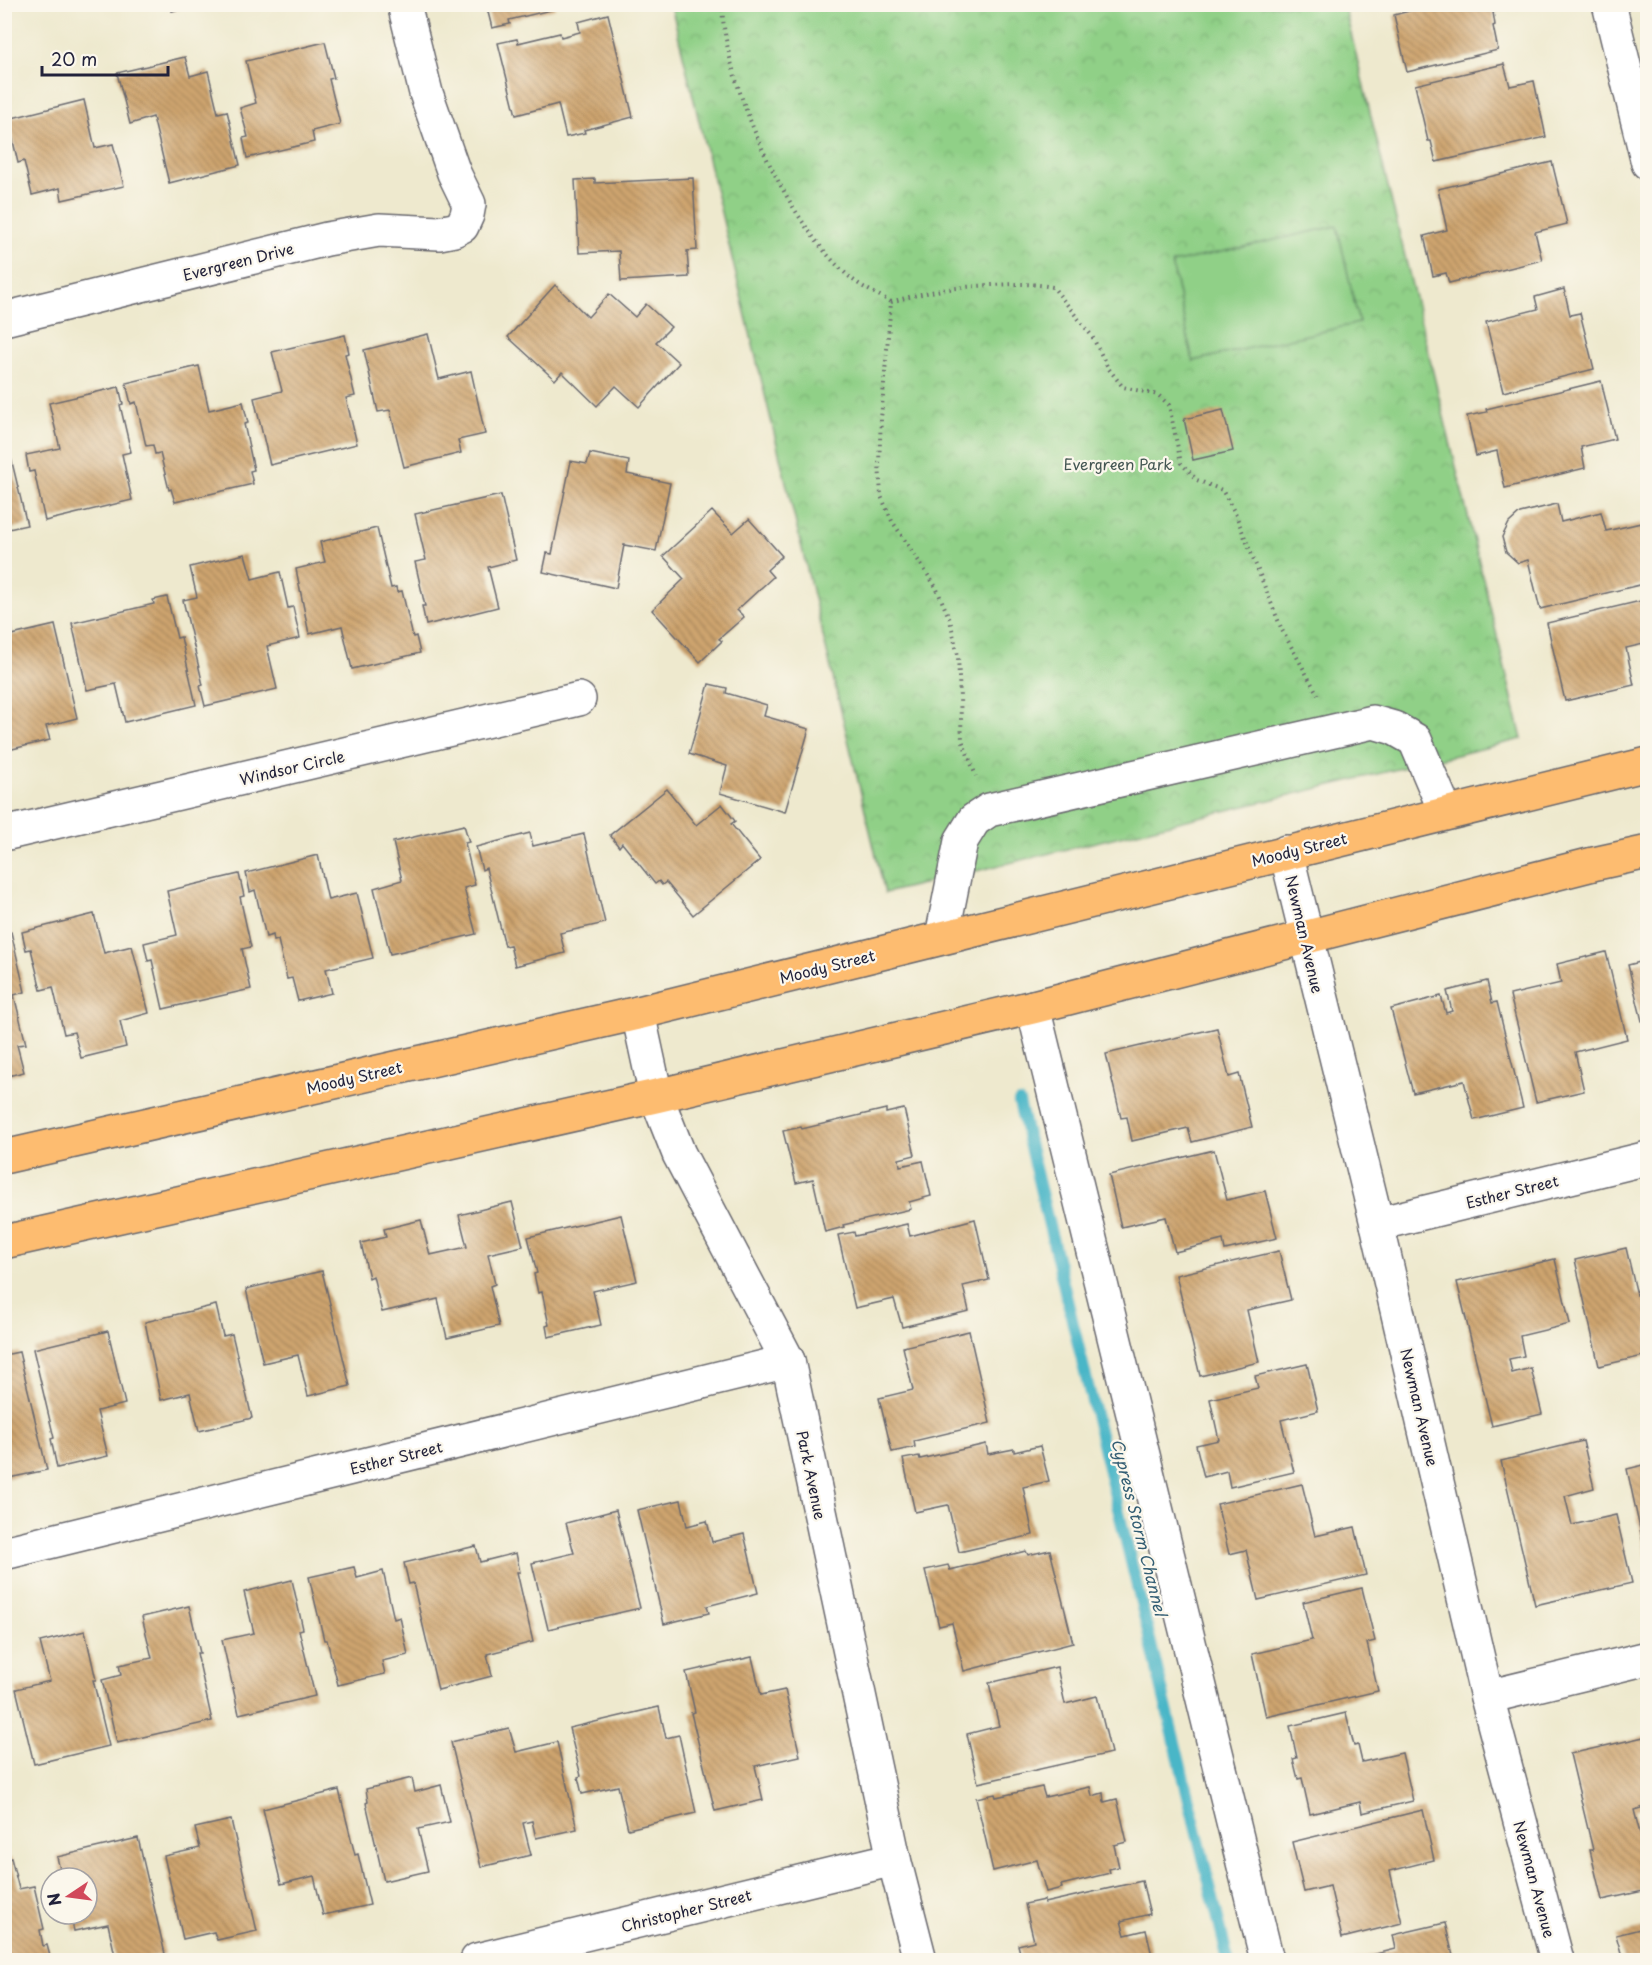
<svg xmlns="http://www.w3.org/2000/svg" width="1652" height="1965" viewBox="0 0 1652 1965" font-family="'Playpen Sans',sans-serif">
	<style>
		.park { fill: url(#park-crowns); stroke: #597961; stroke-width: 1.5 }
		.garden { fill: #90d087; stroke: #597961; stroke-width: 1.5 }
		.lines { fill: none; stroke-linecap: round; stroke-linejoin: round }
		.stream { stroke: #4ab6c7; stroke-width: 12 }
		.building { fill: url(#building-back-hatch) }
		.minor-casing { stroke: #69686e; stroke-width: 36 }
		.major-casing { stroke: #69686e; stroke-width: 36 }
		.path { stroke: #69686e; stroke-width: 4; stroke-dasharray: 1.5 4.5; stroke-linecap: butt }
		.minor { stroke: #fff; stroke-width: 33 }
		.major { stroke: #fdbc70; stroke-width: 33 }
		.labels { text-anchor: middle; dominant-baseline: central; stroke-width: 4.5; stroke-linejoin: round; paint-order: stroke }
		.street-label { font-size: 15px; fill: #22223b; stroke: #fbf7ec }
		.park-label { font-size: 15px; fill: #435652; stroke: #fbf7ec }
		.water-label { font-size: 16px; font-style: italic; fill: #325d73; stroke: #fbf7ec }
	</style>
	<defs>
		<pattern id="park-crowns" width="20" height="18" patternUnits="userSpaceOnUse" patternTransform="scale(1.5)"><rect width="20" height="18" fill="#90d087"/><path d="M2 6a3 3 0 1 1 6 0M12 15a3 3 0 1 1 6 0" fill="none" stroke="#7cb275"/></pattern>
		<pattern id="building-back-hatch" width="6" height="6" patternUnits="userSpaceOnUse" patternTransform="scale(1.5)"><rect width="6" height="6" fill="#cea46e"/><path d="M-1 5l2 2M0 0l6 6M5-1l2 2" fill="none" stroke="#a7855c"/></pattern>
	</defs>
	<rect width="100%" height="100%" fill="#fbf7ec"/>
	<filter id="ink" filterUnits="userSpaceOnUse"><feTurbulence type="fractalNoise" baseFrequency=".0167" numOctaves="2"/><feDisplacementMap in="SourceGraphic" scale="12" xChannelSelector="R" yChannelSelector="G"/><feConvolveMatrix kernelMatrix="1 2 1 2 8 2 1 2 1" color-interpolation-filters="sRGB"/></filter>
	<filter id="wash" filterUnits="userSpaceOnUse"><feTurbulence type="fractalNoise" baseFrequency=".008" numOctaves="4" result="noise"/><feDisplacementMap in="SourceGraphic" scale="24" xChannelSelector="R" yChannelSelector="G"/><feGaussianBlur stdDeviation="1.35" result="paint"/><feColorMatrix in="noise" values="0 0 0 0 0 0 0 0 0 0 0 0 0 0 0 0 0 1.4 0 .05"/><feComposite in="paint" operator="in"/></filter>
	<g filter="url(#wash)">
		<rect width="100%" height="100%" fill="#eee9ce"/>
		<!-- park -->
		<polygon class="park" points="671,5 1344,5 1522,739 885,893"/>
		<!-- garden -->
		<polygon class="garden" points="1337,226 1359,323 1193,361 1172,263"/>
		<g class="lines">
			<!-- stream -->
			<polyline class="stream" points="1019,1102 1228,1960"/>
		</g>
		<g id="blocks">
			<!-- building -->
			<g class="building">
				<polygon points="170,4 194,4 194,5 172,11"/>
				<polygon points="486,4 554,4 555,9 509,20 510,24 492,28"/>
				<polygon points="1423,4 1512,4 1512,8 1493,12 1495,25 1493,26 1498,50 1407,72 1394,15 1424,7"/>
				<polygon points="608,14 633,117 584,130 585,133 566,137 558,104 516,115 498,43 517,39 518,43 560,33 561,37 580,32 578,22"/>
				<polygon points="325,42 334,78 329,79 340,124 312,131 314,142 247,158 243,138 248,137 240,108 256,103 246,61"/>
				<polygon points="185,57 190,76 208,71 218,113 227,111 240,165 169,183 153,117 130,124 117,73"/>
				<polygon points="1504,64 1510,86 1534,81 1546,137 1436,162 1431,141 1428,141 1415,85"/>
				<polygon points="84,100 95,148 113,144 124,186 62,200 60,188 32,195 24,161 18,163 8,119"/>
				<polygon points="1552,162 1567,224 1535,232 1542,260 1449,283 1446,273 1433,276 1424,236 1447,230 1438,189"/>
				<polygon points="693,178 697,250 687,251 689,277 621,281 619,251 579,253 575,180 595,179 595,183"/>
				<polygon points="555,285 588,317 609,294 635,317 646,304 671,327 656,342 679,363 639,407 616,386 597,406 562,372 555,380 508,337"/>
				<polygon points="1564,289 1570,315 1580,313 1594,369 1503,392 1486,322 1538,309 1535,297"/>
				<polygon points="428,334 439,379 471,371 485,434 458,440 461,453 404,467 390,410 378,412 364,350"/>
				<polygon points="345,335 349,353 345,354 355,396 346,398 357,444 270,465 254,398 282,391 272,352"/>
				<polygon points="199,366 209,410 243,402 248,423 244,424 254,470 250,471 253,484 175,502 171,489 169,490 160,453 155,454 153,445 146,446 136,402 131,404 126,383"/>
				<polygon points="1601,381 1615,439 1581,447 1585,468 1505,488 1497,451 1476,456 1467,416 1487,412 1486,409"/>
				<polygon points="119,387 123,404 120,405 131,452 122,454 132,500 45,521 34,471 29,472 26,455 60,448 49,403"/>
				<polygon points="1223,410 1233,451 1193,460 1184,419"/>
				<polygon points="590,453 629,461 627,474 670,483 656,551 624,545 616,588 543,572 547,553 552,554 571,461 587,464"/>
				<polygon points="11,458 27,525 4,530 4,460"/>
				<polygon points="501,495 516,560 488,567 498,607 426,625 422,606 425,606 415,562 426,560 415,514"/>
				<polygon points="1557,504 1561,522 1601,512 1606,531 1641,523 1648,548 1648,583 1540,609 1528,560 1518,563 1506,552 1502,537 1509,523 1520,513"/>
				<polygon points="712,511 733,533 749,519 782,556 767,570 773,577 737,610 744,617 719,639 722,641 700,662 652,610 684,579 663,556"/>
				<polygon points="377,528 391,588 396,587 397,592 402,591 413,637 416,636 420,653 352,669 342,626 309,634 296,569 325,562 320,542"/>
				<polygon points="245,554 252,579 280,572 288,608 293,607 300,638 267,646 277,689 205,706 200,686 203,685 183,600 197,597 190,567"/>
				<polygon points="167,597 177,638 181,637 196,705 125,722 116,684 87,690 72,623 154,604 153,600"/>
				<polygon points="1644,597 1648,597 1648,643 1626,648 1634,685 1565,701 1547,623 1645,600"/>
				<polygon points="4,607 12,635 55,625 77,718 46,726 50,740 4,751"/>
				<polygon points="709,684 727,688 726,693 767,705 764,716 809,729 785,812 720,793 727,766 689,754"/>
				<polygon points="667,789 696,825 722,804 735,821 731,824 760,860 693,915 666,882 662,885 659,881 655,884 622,843 619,847 610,835"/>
				<polygon points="464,825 469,842 465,843 475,885 464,888 476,934 390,954 374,888 402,880 393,842"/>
				<polygon points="530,833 533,846 584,834 605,923 560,933 565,953 515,966 510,945 505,946 486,868 482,870 476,847"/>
				<polygon points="318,855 328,900 357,893 373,958 326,969 332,993 298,1001 292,978 287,979 278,940 274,941 273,935 266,937 255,890 250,892 246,873"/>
				<polygon points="239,874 244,896 240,897 251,947 242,949 251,989 163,1009 152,960 148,961 144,943 177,935 167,891"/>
				<polygon points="94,914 104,953 132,946 149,1013 120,1021 126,1047 81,1058 74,1032 64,1034 53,987 41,990 31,949 26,950 22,932"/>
				<polygon points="11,932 25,992 14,995 26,1044 17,1045 24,1072 4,1077 4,933"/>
				<polygon points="1606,952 1627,1039 1575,1052 1584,1091 1536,1102 1510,995 1561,983 1557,964"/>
				<polygon points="1648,960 1648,1020 1642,1021 1628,965"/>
				<polygon points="1487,981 1492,1003 1497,1002 1523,1108 1474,1120 1464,1081 1413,1093 1391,1009 1441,996 1446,1013 1452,1011 1447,991"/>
				<polygon points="1217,1028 1229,1077 1239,1074 1252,1127 1192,1142 1188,1128 1132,1141 1127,1117 1121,1118 1106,1054"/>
				<polygon points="886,1109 886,1113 904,1109 915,1155 899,1159 900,1166 923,1161 931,1196 909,1202 911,1209 843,1225 844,1227 825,1232 813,1179 796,1183 783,1131 801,1127 802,1129"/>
				<polygon points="1214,1150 1227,1200 1265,1191 1277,1238 1225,1250 1223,1240 1175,1252 1166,1217 1121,1227 1109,1175"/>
				<polygon points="512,1202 523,1246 488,1254 495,1284 490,1286 499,1326 447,1338 438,1299 382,1312 373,1276 369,1278 361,1243 386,1237 384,1229 421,1220 430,1255 467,1247 459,1215"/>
				<polygon points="621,1215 637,1281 593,1291 601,1325 548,1337 546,1326 549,1325 542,1292 538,1293 534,1274 537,1273 528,1237"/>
				<polygon points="975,1219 989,1280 963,1286 969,1311 902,1327 894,1299 855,1308 838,1235 854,1232 855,1236 907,1224 910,1236"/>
				<polygon points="1626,1248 1637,1295 1648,1292 1648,1355 1599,1366 1575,1260"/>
				<polygon points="1279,1251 1291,1300 1247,1310 1259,1362 1200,1376 1176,1275"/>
				<polygon points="1555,1259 1570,1324 1520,1336 1524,1356 1509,1359 1512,1373 1531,1368 1542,1414 1492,1426 1457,1282"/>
				<polygon points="322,1271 350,1386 308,1396 298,1355 263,1363 246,1289"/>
				<polygon points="216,1305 223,1336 232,1334 252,1418 199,1431 190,1393 161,1400 145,1322"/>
				<polygon points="108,1331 125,1404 97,1411 108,1456 57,1468 51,1439 54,1438 33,1349"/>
				<polygon points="969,1331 990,1423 914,1441 915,1447 892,1452 879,1398 913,1390 903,1347"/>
				<polygon points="19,1352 47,1470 4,1479 4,1355"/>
				<polygon points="1307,1364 1318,1411 1281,1420 1294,1472 1230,1487 1227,1471 1204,1477 1196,1445 1219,1440 1210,1399 1258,1388 1255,1376"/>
				<polygon points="1583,1441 1594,1488 1565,1496 1572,1525 1616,1515 1632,1583 1535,1605 1501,1461"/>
				<polygon points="986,1444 988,1454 1014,1449 1014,1452 1040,1446 1049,1481 1023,1487 1033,1535 959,1552 948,1505 915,1512 903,1459 919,1456 920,1459"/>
				<polygon points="1648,1464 1648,1561 1647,1561 1627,1469"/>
				<polygon points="1302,1484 1315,1536 1355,1527 1366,1575 1258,1600 1246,1550 1229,1554 1217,1504"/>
				<polygon points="681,1500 687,1526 707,1521 712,1542 744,1534 758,1593 707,1606 709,1613 664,1624 637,1510"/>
				<polygon points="616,1510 640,1608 548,1629 532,1563 574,1553 566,1523"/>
				<polygon points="476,1546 480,1562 516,1553 520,1572 517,1572 533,1642 487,1654 492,1676 438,1690 413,1583 409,1584 404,1563"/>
				<polygon points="1050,1550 1073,1643 964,1671 952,1623 939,1626 925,1570 948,1565 950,1570 1026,1551 1028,1555"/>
				<polygon points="354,1567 357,1578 383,1571 394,1619 400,1617 408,1655 382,1661 385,1674 338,1685 327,1640 324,1640 309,1577"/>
				<polygon points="292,1580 303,1629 299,1630 315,1696 239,1714 222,1640 254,1633 244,1592"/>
				<polygon points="1362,1588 1375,1641 1367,1643 1378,1691 1266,1717 1252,1654 1312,1640 1303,1602"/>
				<polygon points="189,1606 200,1653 197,1653 212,1721 117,1743 102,1680 121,1675 119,1665 152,1658 142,1617"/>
				<polygon points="85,1631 96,1680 93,1680 109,1746 34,1764 16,1689 50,1681 40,1642"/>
				<polygon points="752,1657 761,1695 785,1690 800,1756 755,1766 763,1800 715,1811 691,1713 695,1712 686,1672"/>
				<polygon points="1057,1667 1065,1704 1097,1696 1111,1753 978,1783 967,1734 999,1726 989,1683"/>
				<polygon points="659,1707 666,1738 679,1735 696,1813 628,1829 618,1786 582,1794 578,1777 581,1776 569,1728"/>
				<polygon points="1346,1713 1354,1746 1358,1745 1362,1762 1402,1753 1413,1801 1362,1813 1360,1802 1310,1814 1302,1778 1298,1779 1293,1759 1297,1758 1290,1726"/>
				<polygon points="509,1728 516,1752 557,1742 577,1829 536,1838 532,1821 523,1823 531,1855 481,1867 451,1742"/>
				<polygon points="1648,1736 1648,1806 1634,1810 1648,1865 1648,1890 1602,1900 1590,1850 1593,1850 1570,1754"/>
				<polygon points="412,1778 415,1792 441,1785 450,1822 418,1829 428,1871 384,1881 366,1803 368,1802 366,1789"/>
				<polygon points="1042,1787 1045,1797 1090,1787 1092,1796 1103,1793 1104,1802 1117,1799 1127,1842 1114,1845 1119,1867 1109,1869 1110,1873 1061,1885 1062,1888 1046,1892 1037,1860 993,1871 976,1798 995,1794 996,1797"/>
				<polygon points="339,1790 355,1855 358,1854 370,1905 323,1915 314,1876 281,1884 263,1809"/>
				<polygon points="1423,1810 1434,1860 1390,1871 1402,1923 1342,1938 1330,1886 1304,1892 1292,1842"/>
				<polygon points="231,1820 257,1931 217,1940 214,1932 183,1939 164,1856 200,1848 195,1828"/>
				<polygon points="138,1838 165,1954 137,1960 116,1960 108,1924 74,1931 70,1914 87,1914 87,1878 62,1878 57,1857"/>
				<polygon points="11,1858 19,1889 34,1886 44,1929 40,1930 43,1946 47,1945 51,1960 4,1960 4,1860"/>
				<polygon points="1142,1881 1150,1914 1121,1921 1125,1935 1146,1930 1153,1960 1022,1960 1018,1945 1034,1941 1025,1904 1044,1900 1044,1903"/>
				<polygon points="1445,1923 1454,1960 1352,1960 1396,1949 1393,1935"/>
				<polygon points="1648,1927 1648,1960 1623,1960 1616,1935"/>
			</g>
		</g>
	</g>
	<g filter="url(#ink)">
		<use href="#blocks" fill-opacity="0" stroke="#69686e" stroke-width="1.5"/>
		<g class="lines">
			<!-- minor casing -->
			<g class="minor-casing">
				<g id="minor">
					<polyline points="1609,4 1648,163"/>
					<polyline points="4,319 327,239 379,230 439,233 454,230 462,226 467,215 469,204 454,173 426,93 404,4"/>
					<polyline points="4,834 579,699"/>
					<polyline points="1286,852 1377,1224 1487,1697 1557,1960"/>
					<polyline points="942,937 961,841 974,820 989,810 1373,722 1394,728 1415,740 1446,813"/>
					<polyline points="1033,1007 1267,1960"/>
					<polyline points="638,1013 656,1096 679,1154 788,1361 894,1859 920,1960"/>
					<polyline points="1377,1224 1648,1158"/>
					<polyline points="4,1553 788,1361"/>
					<polyline points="1487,1697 1648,1658"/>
					<polyline points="477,1960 894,1859"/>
				</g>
			</g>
			<!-- major casing -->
			<g class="major-casing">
				<g id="major">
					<polyline points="4,1157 638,1013 1648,764"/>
					<polyline points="4,1242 656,1096 1033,1007 1593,864 1648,852"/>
				</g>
			</g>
			<!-- path -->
			<g class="path">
				<path d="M722,4c2,81 67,224 130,275 11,9 27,16 39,23l-10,117 -2,44 2,33 11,25 44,66 14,33 8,36 4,84 14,36"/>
				<path d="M891,302c37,-11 64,-15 102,-17 21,-1 39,-2 60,2l39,49 16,32 15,19 35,8 11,10 12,58 16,17 25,10 13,23 47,117 36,65"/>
			</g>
			<!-- minor -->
			<use href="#minor" class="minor"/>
			<!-- major -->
			<use href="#major" class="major"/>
		</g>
	</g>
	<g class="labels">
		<!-- street labels -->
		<g class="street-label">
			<text transform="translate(238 261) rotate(-14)">Evergreen Drive</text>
			<text transform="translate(292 767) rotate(-13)">Windsor Circle</text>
			<text transform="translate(1299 849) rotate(-14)">Moody Street</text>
			<text transform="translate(1305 934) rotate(77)">Newman Avenue</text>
			<text transform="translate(827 966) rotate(-14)">Moody Street</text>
			<text transform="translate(354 1077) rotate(-13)">Moody Street</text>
			<text transform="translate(1512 1191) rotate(-14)">Esther Street</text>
			<text transform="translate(1420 1407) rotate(77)">Newman Avenue</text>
			<text transform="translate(396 1457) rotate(-14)">Esther Street</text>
			<text transform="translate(812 1475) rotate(78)">Park Avenue</text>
			<text transform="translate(1535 1879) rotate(75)">Newman Avenue</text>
			<text transform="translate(686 1910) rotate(-14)">Christopher Street</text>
		</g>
		<!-- park labels -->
		<g class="park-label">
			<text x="1118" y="463">Evergreen Park</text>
		</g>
		<!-- water labels -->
		<g class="water-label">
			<text transform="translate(1140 1527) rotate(76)">Cypress Storm Channel</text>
		</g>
	</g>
	<!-- margin -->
	<rect width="1652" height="1965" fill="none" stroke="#fbf7ec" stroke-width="24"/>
	<!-- north arrow -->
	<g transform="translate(69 1896) rotate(257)"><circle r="28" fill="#fbf7ec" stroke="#a4a2a5" stroke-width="1.5"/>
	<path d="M0-4.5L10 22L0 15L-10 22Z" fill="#d1495b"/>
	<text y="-9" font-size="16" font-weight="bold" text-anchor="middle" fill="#22223b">N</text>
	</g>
	<!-- scale -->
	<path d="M42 66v9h126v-9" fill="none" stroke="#22223b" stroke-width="3"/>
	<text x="51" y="66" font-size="18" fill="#22223b" stroke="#fbf7ec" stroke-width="4.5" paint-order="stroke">20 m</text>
</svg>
